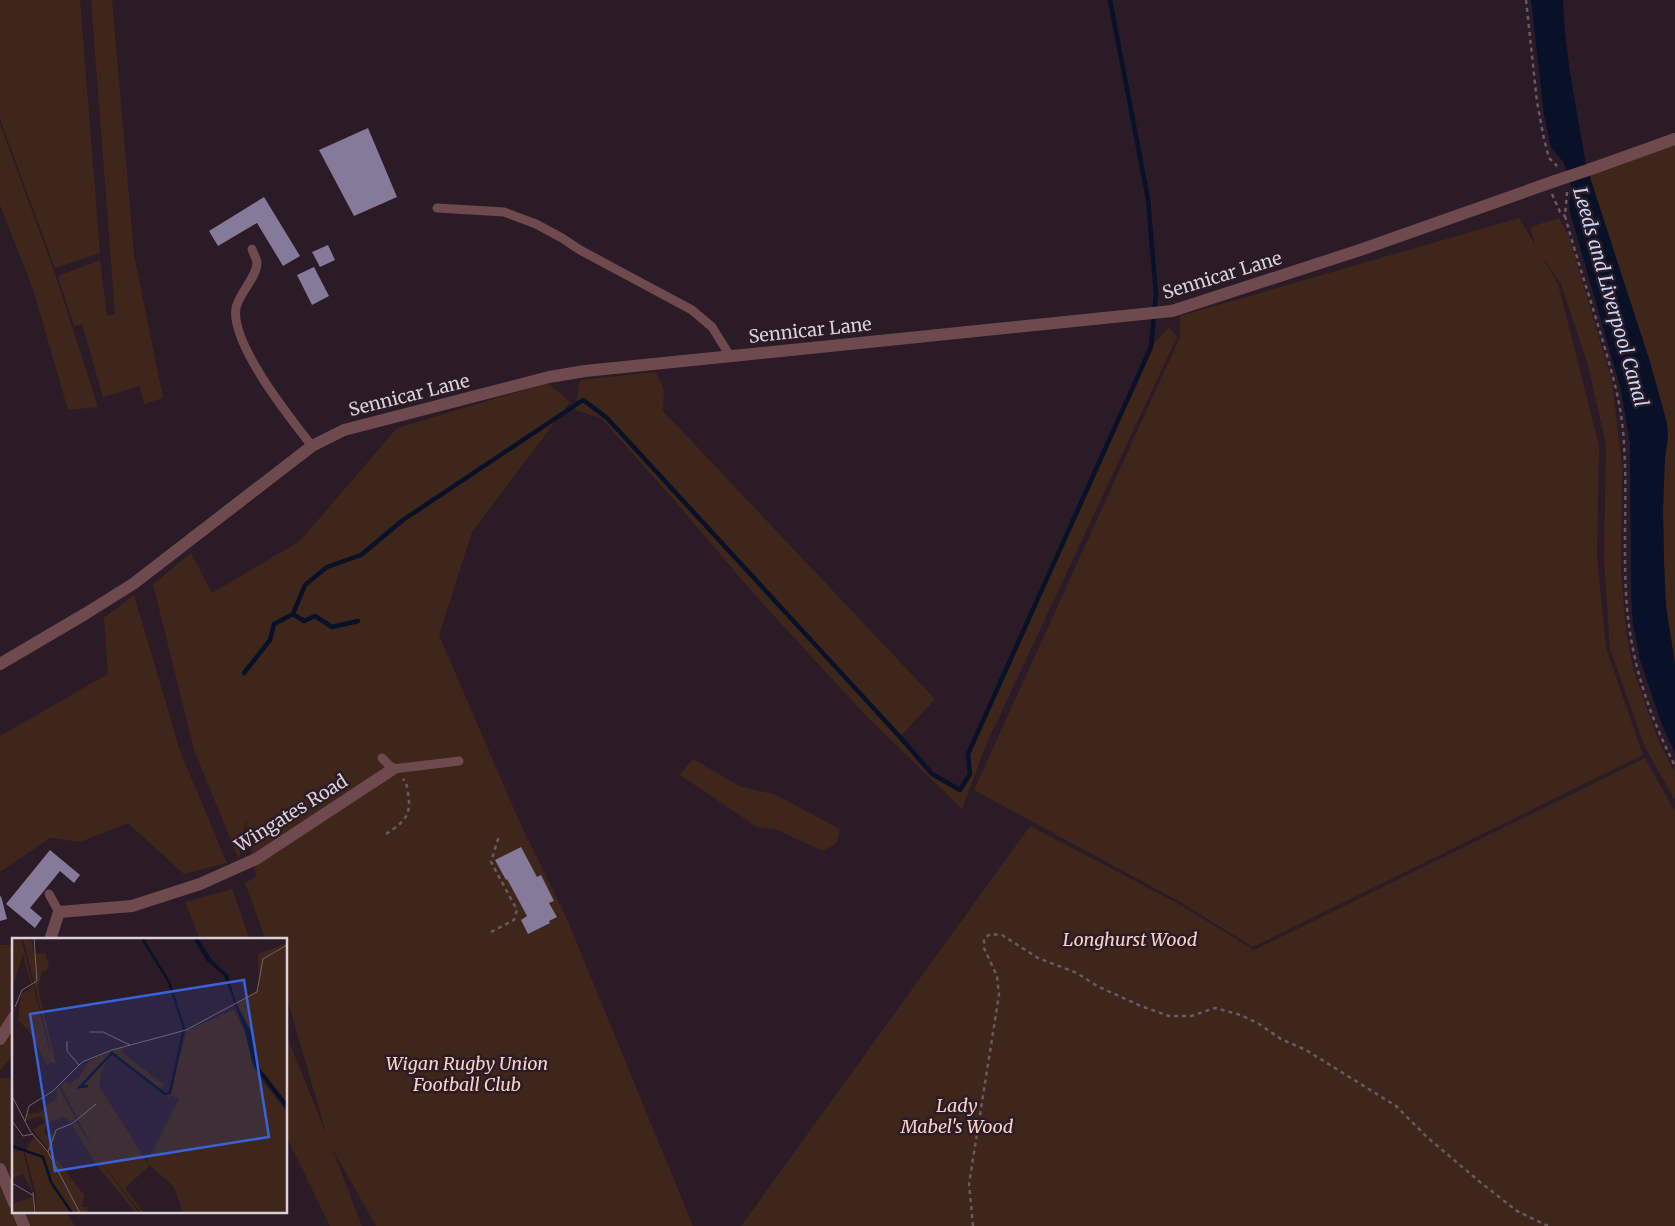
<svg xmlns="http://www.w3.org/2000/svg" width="1675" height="1226" viewBox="0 0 1675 1226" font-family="Merriweather,serif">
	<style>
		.green { fill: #3f261b }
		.water { fill: #081128 }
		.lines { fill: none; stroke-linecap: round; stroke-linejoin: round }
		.stream { stroke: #081128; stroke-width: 4.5 }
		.building { fill: #857a9a }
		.path { stroke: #685a65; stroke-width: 2.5; stroke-dasharray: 4 4; stroke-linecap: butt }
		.service { stroke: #6e4a4f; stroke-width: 9 }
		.minor { stroke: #6e4a4f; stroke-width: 12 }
		.minor-bridge { stroke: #6e4a4f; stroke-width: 12 }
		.labels { text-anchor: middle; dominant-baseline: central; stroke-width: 5; stroke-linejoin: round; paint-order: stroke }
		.street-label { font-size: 18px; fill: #dbd0d8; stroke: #2b1b27 }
		.park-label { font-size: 18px; font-style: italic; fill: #f8d3c3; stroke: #2b1b27 }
		.water-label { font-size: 19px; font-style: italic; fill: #c8d7f7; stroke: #2b1b27 }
		.inset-river { fill: none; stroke: #081128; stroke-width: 2.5 }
		.inset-road { fill: none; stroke: #71636e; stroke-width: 1 }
		.view { fill: #3a62d8; fill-opacity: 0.15; stroke: #3a62d8; stroke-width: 2.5 }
		.inset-edge { fill: none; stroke: #dbd0d8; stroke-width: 2.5 }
	</style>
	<rect width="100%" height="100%" fill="#2b1b27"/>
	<!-- green -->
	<g class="green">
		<polygon points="0,0 80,0 100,253 55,268 0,119"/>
		<polygon points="91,0 112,0 134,254 163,398 144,404 140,386 103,397 82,324 74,326 58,276 100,260 107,316 115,314"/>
		<polygon points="0,124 54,271 98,407 68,410 33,289 0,205"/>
		<polygon points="1675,133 1675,664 1666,606 1664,562 1663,509 1665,458 1668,437 1667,423 1649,359 1586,165"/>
		<polygon points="1519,218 1535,245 1530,227 1559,218 1569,236 1612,381 1622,466 1621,572 1626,630 1633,668 1646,706 1660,744 1675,772 1675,800 1645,747 1610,649 1604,560 1606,445 1588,365 1561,284 1540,253 1558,284 1599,445 1597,555 1606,648 1643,755 1253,947 1180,902 974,790 1180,337 1180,316"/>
		<polygon points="1169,327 1177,337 986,745 962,809 869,719 754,594 673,499 601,418 575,410 580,380 656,372 664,390 663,411 935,699 900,737 932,774 959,790 970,774 968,754 1151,347"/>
		<polygon points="548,383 570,402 472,532 439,635 520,823 567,919 693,1226 376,1226 332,1148 362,1226 330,1226 286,1136 286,1034 327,1136 286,995 286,940 266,940 245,883 256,877 246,820 242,837 239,860 194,750 153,584 191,553 212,593 300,541 397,428"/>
		<polygon points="134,595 180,751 227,863 184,874 128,823 80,842 50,838 0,872 0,736 108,674 104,618"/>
		<polygon points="1645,758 1675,812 1675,1226 741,1226 1030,826 1179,904 1254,950"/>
		<polygon points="693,759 739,786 776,795 840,829 837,843 823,851 775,829 757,827 680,775"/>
		<polygon points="232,889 250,940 200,940 185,902"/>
		<polygon points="0,945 14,945 14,1053 0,1071"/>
		<polygon points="0,1078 9,1078 14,1090 14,1212 66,1212 75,1226 0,1226"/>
	</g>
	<!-- water -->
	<polygon class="water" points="1531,0 1563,0 1565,32 1570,73 1586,165 1649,359 1667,423 1668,437 1665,458 1663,509 1664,562 1666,606 1675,664 1675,753 1662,725 1640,660 1633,624 1631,595 1630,444 1621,390 1570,212 1569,202 1572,189 1564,163 1551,147 1544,115"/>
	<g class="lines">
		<!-- stream -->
		<g class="stream">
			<polyline points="358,621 332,627 315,616 304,621 293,614 305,585 327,567 361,555 403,520 583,400 607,418 900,737 932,774 960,790 970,774 968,754 1151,347 1156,294 1148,199 1110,0"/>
			<polyline points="244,673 270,640 274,624 293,614"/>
		</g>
	</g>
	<!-- building -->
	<g class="building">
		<polygon points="368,128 397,197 354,216 319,150"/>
		<polygon points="264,197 300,256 283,266 257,223 218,246 209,231"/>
		<polygon points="328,245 335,260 320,267 312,252"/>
		<polygon points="314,267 329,296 312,305 297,275"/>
		<polygon points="521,847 537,877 541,875 554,901 549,903 557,917 549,921 550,923 528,934 521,920 527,916 507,879 506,880 495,860"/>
		<polygon points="50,850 80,875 74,883 60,871 30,908 42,918 35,928 6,904"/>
		<polygon points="1,896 7,919 0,921 0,897"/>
	</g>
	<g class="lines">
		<!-- path -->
		<g class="path">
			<polyline points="1526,0 1537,102 1544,139 1549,158 1557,166"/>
			<path d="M1567,192l-2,24c11,40 24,79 36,119 9,31 19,63 22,96 5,54 0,108 3,162 3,62 21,118 49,173"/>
			<polyline points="1552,194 1560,212 1565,216"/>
			<path d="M386,834c18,-12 26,-18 22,-41 -1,-6 -1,-10 -5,-14"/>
			<polyline points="491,932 514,920 517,910 491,862 499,836"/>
			<polyline points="973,1226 969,1184 999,995 997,976 984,948 984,939 990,934 1002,935 1038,958 1077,973 1097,986 1141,1006 1169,1016 1191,1016 1215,1008 1241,1015 1259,1024 1281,1039 1306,1050 1396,1106 1428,1138 1480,1182 1517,1211 1548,1226"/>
		</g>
		<!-- service -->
		<g class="service">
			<polyline points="437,208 504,212 536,224 562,238 580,250 692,310 712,327 730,356"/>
			<path d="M252,249c1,4 5,10 5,14 0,14 -18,30 -21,45 -6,35 54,110 76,138"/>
			<polyline points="382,758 393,769 459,761"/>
			<polyline points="49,894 59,912"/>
		</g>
		<!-- minor -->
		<g class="minor">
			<polyline points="1591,169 1675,139"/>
			<polyline points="0,664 85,614 133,584 312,446 344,430 549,377 585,371 1172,311 1360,250 1555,181"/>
			<polyline points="50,940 59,912 132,906 200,884 256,859 393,769"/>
			<polyline points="0,1039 14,1017"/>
			<polyline points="0,1169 14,1203"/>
			<polyline points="18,1212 24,1226"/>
		</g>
		<!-- minor-bridge -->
		<polyline class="minor-bridge" points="1555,181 1591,169"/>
	</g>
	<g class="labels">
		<!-- street labels -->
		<g class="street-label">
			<text transform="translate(1222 275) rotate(-17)">Sennicar Lane</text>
			<text transform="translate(810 330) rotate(-6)">Sennicar Lane</text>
			<text transform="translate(409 395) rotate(-14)">Sennicar Lane</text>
			<text transform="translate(291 813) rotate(-32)">Wingates Road</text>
		</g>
		<!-- park labels -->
		<g class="park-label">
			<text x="1130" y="939">Longhurst Wood</text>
			<text x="467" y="1063">Wigan Rugby Union<tspan x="467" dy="21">Football Club</tspan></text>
			<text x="957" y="1105">Lady<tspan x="957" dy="21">Mabel's Wood</tspan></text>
		</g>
		<!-- water labels -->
		<g class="water-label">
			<text transform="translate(1611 297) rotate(74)">Leeds and Liverpool Canal</text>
		</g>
	</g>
	<!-- overview -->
	<g transform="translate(12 938)">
		<rect width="275" height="275" fill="#2b1b27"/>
		<path d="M0,0h9l27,106 -6,4 6,-3 3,7 -28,-114 9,3 2,13 11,-1 4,11 -2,6 -5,2 -4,16 18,75h-5l-5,-9 4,10 -3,1 -18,-34 -11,-11 3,-25 11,-8 -9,-33 -11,35zM275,5v160l-29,-37 -6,-32 -16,-31 23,-14 -1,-35zM222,72l10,20 11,41 32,41v101h-104l-9,-26 -24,-22 -25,23 19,25h-3l-43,-55 41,55h-3l-38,-46 -26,-41 5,-3 15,24 -31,-61 4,-5 4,4 10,-8 10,-16 19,-9 3,2 -10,18 -2,14 48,76 32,-64 -9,-3 -1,3 -13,-10 -44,-33v-4l9,-3 2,5 41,32 -4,5 9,6 18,-66zM47,149l17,33 -5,2 -8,-5 -10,3 -8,8v7l11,-1 -5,18 33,43 -2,12h5l1,6 -52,-1v-17l-11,-43 9,-16 14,17 3,-1 -18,-22 12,-8 -5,-6 -13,5v-7l11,-1 19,-15 -1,-7zM0,213h11l10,41 -10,-18 -11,5zM22,259v16h-22l2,-10z" fill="#3f261b"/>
		<path d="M181,0h5l14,22 16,15 8,28 16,31 6,32 29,37v7l-34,-45 -8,-34 -21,-55 -17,-15z" fill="#081128"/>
		<path class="inset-river" d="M76,148l-8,1 32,-34 53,41 5,-1 14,-65 -15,-46 -27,-44M0,208l31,11 8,25 21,31"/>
		<path class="inset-road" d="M3,69l7,-17 15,-9 -3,-43M78,94h13l27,13M55,103v10l12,14M0,158l18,35 18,21 32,61M0,183l11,15 10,-2M13,183l4,-15 24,-15 29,-29 30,-12 74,-20 71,-38 6,-33 24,-14M36,214l8,-22 17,-7 23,-19M0,245l22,13M21,254l2,21"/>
		<path class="view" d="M232,42l25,157 -214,34 -25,-157z"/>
		<rect width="275" height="275" class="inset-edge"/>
	</g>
</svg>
